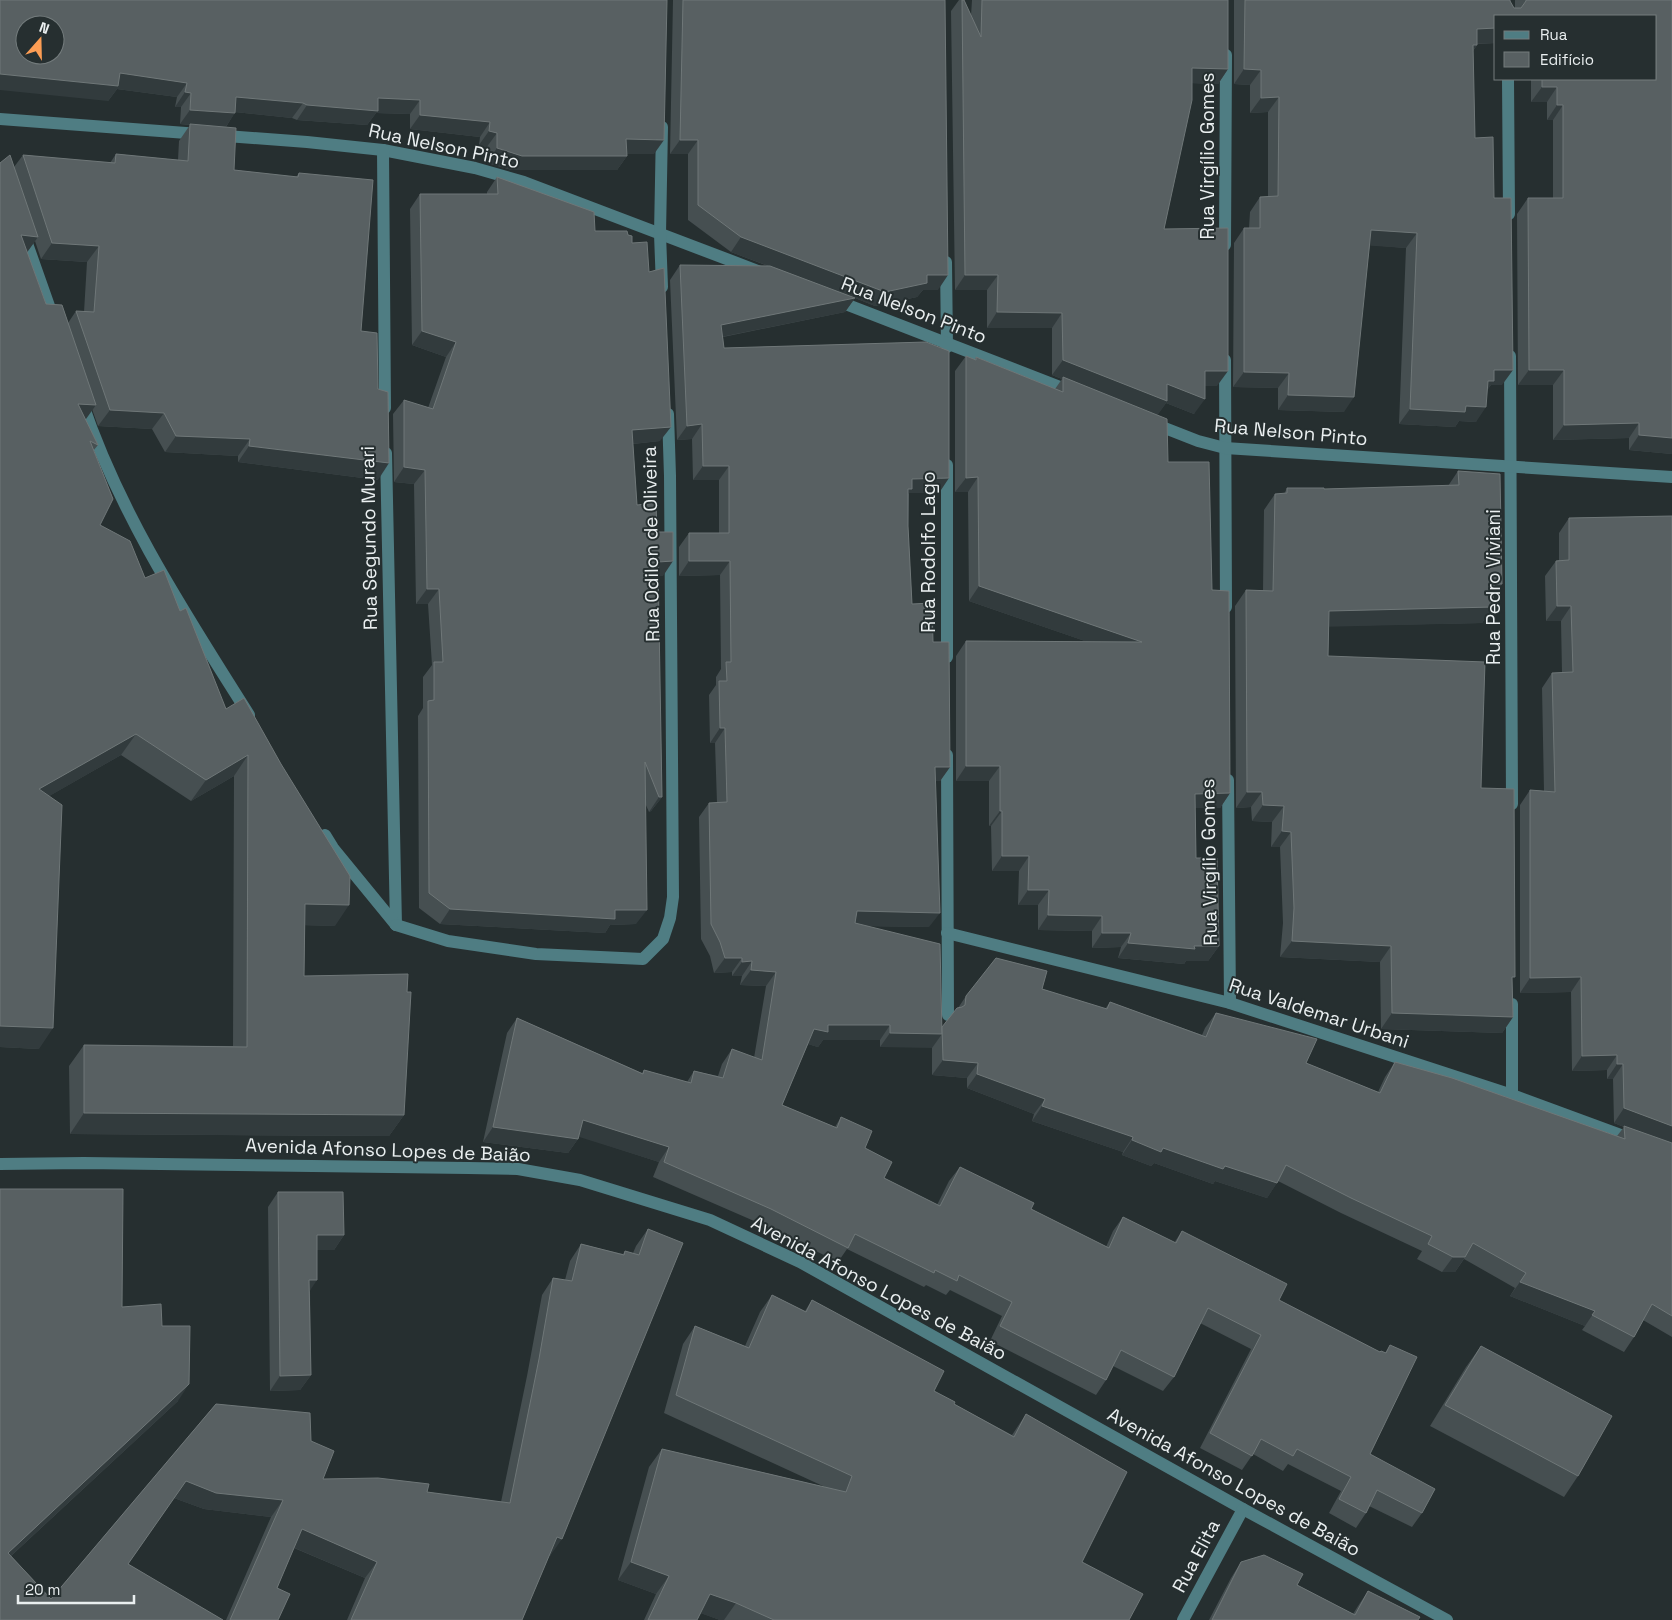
<svg xmlns="http://www.w3.org/2000/svg" width="1672" height="1620" viewBox="0 0 1672 1620" font-family="'Space Grotesk',sans-serif">
	<style>
		.lines { fill: none; stroke-linecap: round; stroke-linejoin: round }
		.minor { stroke: #4f7d83; stroke-width: 12 }
		.wall { fill: #464f51; fill-rule: evenodd }
		.shaded-wall { fill: #323b3d }
		.building { fill: #586062; stroke: #6f7778; fill-rule: evenodd }
		.labels { text-anchor: middle; dominant-baseline: central; stroke-width: 4; stroke-linejoin: round; paint-order: stroke }
		.street-label { font-size: 19px; fill: #eaeff0; stroke: #262f30 }
	</style>
	<rect width="100%" height="100%" fill="#262f30"/>
	<g class="lines">
		<!-- minor -->
		<g class="minor">
			<polyline points="1508,79 1509,214"/>
			<polyline points="0,119 307,142 383,150 475,168 524,182 758,271"/>
			<polyline points="383,150 385,408"/>
			<polyline points="24,235 54,320"/>
			<polyline points="1225,245 1226,55"/>
			<polyline points="946,262 947,347"/>
			<polyline points="662,287 660,234 662,127"/>
			<polyline points="835,300 1073,392"/>
			<polyline points="1510,356 1512,804"/>
			<polyline points="1225,360 1226,607"/>
			<path d="M82,402c38,113 104,213 167,313"/>
			<polyline points="1152,423 1198,441 1225,448 1672,477"/>
			<polyline points="386,453 396,925"/>
			<polyline points="947,465 947,657"/>
			<polyline points="947,755 948,1015"/>
			<polyline points="1228,780 1230,1003"/>
			<polyline points="325,835 333,848 396,925"/>
			<polyline points="396,925 448,941 536,954 643,959 663,939 670,918 673,897 670,476 668,414"/>
			<polyline points="947,933 1230,1003 1512,1095 1634,1140"/>
			<polyline points="1512,1004 1512,1095"/>
			<polyline points="0,1164 84,1163 468,1168 518,1169 580,1180 710,1220 800,1262 1243,1509 1447,1620"/>
			<polyline points="1183,1620 1243,1509"/>
		</g>
	</g>
	<!-- wall -->
	<g class="wall">
		<path d="M0,0l654,154h-27v2l-10,14h-105l-25,-7 -1,-15 -7,-3 1,-8 -70,-8v-15l-34,-1 -9,12 -70,-5 -5,-2 -57,-6 -9,15 8,43 62,7 3,-4 62,158 17,149 -140,-18v-6l-73,-4 -13,-23 -54,-3 -6,-17 -7,10 13,26 -5,6 7,74 45,53 35,33 46,98 109,217 -30,-1 -1,51 100,139 -15,21 -319,-2 -1,-68 15,-21 149,1 1,-270 -43,25 -70,-46 -72,41 -10,253 -39,-2v-884l14,4 9,-12 87,8 6,-9 62,6 1,-19 11,-16 -10,-1 1,-17h-6l2,-10 -60,-8 -9,12zM35,241l6,18 46,3 -3,50 -8,-1 -8,12 -22,-19 -19,-52z"/>
		<polygon points="673,0 945,0 938,290 923,290 917,297 875,306 855,298 845,312 723,337 724,348 939,493 909,493 908,526 912,604 933,642 950,767 940,781 935,781 929,927 868,926 942,1028 958,1008 966,996 1042,989 1105,1009 1110,1002 1202,1035 1205,1028 1216,1013 1306,1063 1378,1092 1385,1077 1395,1062 1617,1136 1624,1127 1614,1123 1613,1079 1607,1079 1607,1070 1572,1071 1571,992 1520,993 1520,805 1530,790 1544,791 1542,688 1552,673 1562,673 1561,621 1546,621 1545,576 1556,561 1559,560 1559,533 1569,518 1672,516 1672,1337 1643,1320 1634,1337 1624,1352 1582,1330 1585,1326 1510,1296 1515,1288 1464,1259 1455,1272 1442,1272 1417,1259 1422,1251 1341,1213 1278,1181 1267,1198 1215,1181 1213,1184 1154,1163 1151,1166 1122,1155 1123,1152 1032,1121 1034,1114 967,1088 967,1078 932,1075 932,1047 880,1047 880,1040 823,1040 818,1047 808,1044 782,1105 835,1127 841,1117 865,1148 884,1178 937,1205 949,1181 960,1167 1031,1209 1106,1247 1113,1231 1123,1217 1174,1243 1182,1231 1279,1300 1380,1352 1385,1353 1390,1345 1370,1454 1422,1513 1412,1527 1369,1506 1366,1513 1356,1528 1329,1513 1341,1491 1288,1464 1283,1471 1253,1454 1242,1470 1200,1448 1251,1349 1200,1323 1174,1377 1163,1391 1113,1366 1106,1380 1096,1395 990,1341 1002,1316 950,1290 946,1295 926,1285 924,1287 847,1249 838,1262 761,1224 653,1177 659,1162 579,1136 578,1139 568,1153 483,1142 507,1033 517,1018 642,1073 644,1070 687,1082 694,1071 718,1076 722,1064 732,1049 754,1058 766,986 740,985 742,976 732,976 732,972 714,973 710,956 701,939 699,817 709,803 717,803 715,743 710,743 709,695 716,685 716,677 721,669 720,575 679,576 679,547 689,533 719,533 719,480 693,480 692,439 677,440 670,280 680,265 768,266 731,252 688,220 688,154 670,154"/>
		<polygon points="959,0 964,0 971,16 972,0 1228,0 1228,69 1218,84 1192,83 1164,229 1217,386 1205,386 1194,414 1166,403 1157,415 1168,462 1212,590 1230,793 1220,808 1195,808 1196,858 1219,946 1208,961 1186,961 1184,964 1118,958 1121,947 1092,948 1092,931 1038,930 1038,905 1018,905 1019,871 992,871 991,826 989,826 989,781 956,781 956,656 966,641 1088,642 969,601 968,492 955,492 955,371 966,356 975,360 976,357 1055,389 1062,379 1052,375 1052,328 987,328 987,290 955,290 951,11"/>
		<polygon points="1234,0 1510,0 1510,1 1514,8 1515,8 1515,0 1672,0 1672,454 1629,450 1629,438 1553,440 1553,385 1518,385 1517,214 1528,198 1553,198 1553,120 1547,120 1547,102 1531,102 1531,79 1656,79 1656,16 1496,16 1496,43 1477,44 1477,45 1473,51 1475,138 1494,198 1502,385 1491,385 1487,390 1476,422 1459,421 1455,427 1399,424 1406,248 1370,245 1344,412 1278,410 1278,388 1233,387 1234,243 1244,228 1249,228 1250,212 1260,197 1268,197 1268,112 1250,113 1250,85 1234,84"/>
		<polygon points="497,177 595,231 660,441 633,444 637,505 657,532 663,576 658,576 662,797 651,811 649,812 645,803 636,924 610,925 605,933 440,924 419,908 418,716 423,708 423,677 432,665 428,604 416,604 414,484 394,482 393,414 404,400 428,408 446,357 412,345 410,209 420,194 487,194 487,192"/>
		<polygon points="1458,471 1493,597 1493,607 1482,623 1329,626 1328,656 1481,788 1512,981 1513,1017 1502,1033 1381,1029 1380,962 1280,957 1283,923 1280,847 1271,847 1272,822 1252,821 1251,807 1236,808 1235,606 1246,590 1263,590 1264,510 1275,494 1284,494 1287,488 1324,489 1448,486"/>
		<polygon points="0,1189 122,1307 162,1326 178,1401 11,1556 51,1599 216,1404 311,1441 323,1479 501,1502 527,1376 542,1295 553,1278 565,1280 570,1261 581,1244 623,1254 625,1251 633,1253 636,1246 648,1229 550,1556 549,1556 522,1620 347,1620 365,1578 294,1548 277,1588 278,1620 226,1620 271,1517 204,1509 174,1498 128,1564 222,1620 0,1620"/>
		<polygon points="278,1192 344,1235 334,1250 317,1250 310,1291 311,1375 300,1390 270,1391 268,1207"/>
		<polygon points="772,1295 805,1311 812,1300 934,1391 954,1404 1012,1435 1026,1414 1082,1562 1129,1620 720,1620 701,1613 697,1620 644,1620 656,1594 618,1580 649,1467 662,1449 825,1487 664,1413 683,1344 695,1326 745,1346 760,1312"/>
		<polygon points="1481,1346 1578,1476 1564,1497 1430,1426 1466,1367"/>
		<polygon points="1241,1562 1297,1585 1353,1614 1358,1606 1368,1591 1418,1620 1209,1620 1231,1578"/>
	</g>
	<!-- shaded-wall -->
	<g class="shaded-wall">
		<polygon points="1496,28 1496,43 1467,44 1477,29"/>
		<polygon points="1473,45 1477,45 1466,60"/>
		<polygon points="1192,68 1228,69 1218,84 1182,83"/>
		<polygon points="1244,69 1261,70 1250,85 1234,84"/>
		<polygon points="120,73 187,83 177,97 117,89 108,101 0,90 0,74"/>
		<polygon points="1542,87 1557,87 1547,102 1531,102"/>
		<polygon points="185,92 191,93 181,107 175,107"/>
		<polygon points="236,97 303,103 292,118 226,111"/>
		<polygon points="1279,97 1268,112 1250,113 1261,98"/>
		<polygon points="378,98 420,100 410,114 376,113 367,125 297,120 307,105"/>
		<polygon points="1557,105 1563,105 1553,120 1547,120"/>
		<polygon points="190,110 235,113 225,128 180,124"/>
		<polygon points="420,115 490,122 480,137 410,129"/>
		<polygon points="489,131 497,133 486,148 479,145"/>
		<polygon points="626,139 664,140 654,154 616,154"/>
		<polygon points="680,140 698,140 688,154 670,154"/>
		<polygon points="497,148 627,156 617,170 512,170 487,163"/>
		<polygon points="1371,230 1417,233 1406,248 1361,245"/>
		<polygon points="21,235 38,237 23,258"/>
		<polygon points="741,237 927,275 948,275 938,290 923,290 917,297 875,306 855,298 845,312 711,339 721,325 854,298 731,252"/>
		<polygon points="52,243 99,246 87,262 41,259"/>
		<polygon points="965,275 998,275 987,290 955,290"/>
		<polygon points="997,312 1062,313 1052,328 987,328"/>
		<polygon points="422,331 456,342 446,357 412,345"/>
		<polygon points="1063,360 1167,384 1205,399 1194,414 1166,403 1157,416 1063,377 1062,379 1052,375"/>
		<polygon points="1494,370 1513,370 1502,385 1491,385 1483,396 1477,396"/>
		<polygon points="1529,370 1564,370 1553,385 1518,385"/>
		<polygon points="1205,371 1228,371 1217,386 1194,386"/>
		<polygon points="1244,372 1289,373 1278,388 1233,387"/>
		<polygon points="1288,395 1354,397 1344,412 1278,410"/>
		<polygon points="78,404 96,405 81,426"/>
		<polygon points="1466,406 1486,407 1476,422 1459,421 1455,427 1399,424 1410,409"/>
		<polygon points="110,410 164,413 152,429 98,426"/>
		<polygon points="1639,423 1629,438 1553,440 1564,425"/>
		<polygon points="702,424 692,439 677,440 687,426"/>
		<polygon points="671,427 660,441 622,445 632,430"/>
		<polygon points="1639,435 1672,438 1672,454 1629,450"/>
		<polygon points="176,436 250,439 238,456 165,452"/>
		<polygon points="249,446 389,463 378,480 238,462"/>
		<polygon points="703,466 729,466 719,480 693,480"/>
		<polygon points="404,467 425,470 414,484 394,482"/>
		<polygon points="978,477 968,492 955,492 966,478"/>
		<polygon points="949,478 939,493 909,493 902,503 912,479"/>
		<polygon points="673,561 663,576 648,576 658,562"/>
		<polygon points="689,561 730,561 720,575 679,576"/>
		<polygon points="1494,584 1502,584 1491,600"/>
		<polygon points="979,586 1142,642 1131,657 969,601"/>
		<polygon points="427,589 439,589 428,604 416,604"/>
		<polygon points="1557,606 1571,606 1561,621 1546,621"/>
		<polygon points="1493,607 1482,623 1318,627 1329,611"/>
		<polygon points="720,728 725,728 715,743 710,743"/>
		<polygon points="136,734 121,755 25,810 39,789"/>
		<polygon points="248,755 234,776 191,801 206,780"/>
		<polygon points="966,766 1000,766 989,781 956,781"/>
		<polygon points="935,767 950,767 940,781 925,781"/>
		<polygon points="1247,792 1262,792 1251,807 1236,808"/>
		<polygon points="1230,793 1220,808 1185,808 1195,794"/>
		<polygon points="659,797 662,797 651,811 649,812"/>
		<polygon points="1263,805 1284,806 1272,822 1252,821"/>
		<polygon points="1000,811 1002,811 991,826 989,826"/>
		<polygon points="1282,831 1291,832 1280,847 1271,847"/>
		<polygon points="1002,856 1029,856 1019,871 992,871"/>
		<polygon points="1028,890 1049,890 1038,905 1018,905"/>
		<polygon points="305,904 349,905 335,926 290,925"/>
		<polygon points="450,909 615,910 647,910 636,924 610,925 605,933 440,924"/>
		<polygon points="857,911 940,913 929,927 847,926"/>
		<polygon points="1048,915 1102,916 1092,931 1038,930"/>
		<polygon points="1102,933 1131,933 1121,947 1092,948"/>
		<polygon points="1292,941 1391,946 1380,962 1280,957"/>
		<polygon points="1128,943 1219,946 1208,961 1186,961 1184,964 1118,958"/>
		<polygon points="725,958 742,958 732,972 714,973"/>
		<polygon points="752,961 742,976 732,976 742,962"/>
		<polygon points="751,970 776,972 766,986 740,985"/>
		<polygon points="1581,977 1571,992 1520,993 1530,978"/>
		<polygon points="1392,1013 1513,1017 1502,1033 1381,1029"/>
		<polygon points="828,1025 890,1025 880,1040 823,1040 818,1047 804,1043 814,1029"/>
		<polygon points="0,1026 53,1028 39,1049 0,1047"/>
		<polygon points="890,1033 942,1034 932,1048 880,1047"/>
		<polygon points="1617,1055 1607,1070 1572,1071 1582,1056"/>
		<polygon points="943,1060 978,1063 967,1078 932,1075"/>
		<polygon points="1617,1064 1623,1064 1613,1079 1607,1079"/>
		<polygon points="977,1074 1045,1099 1034,1114 967,1088"/>
		<polygon points="1042,1106 1133,1137 1123,1152 1032,1121"/>
		<polygon points="1624,1108 1672,1126 1672,1144 1624,1126 1624,1127 1614,1123"/>
		<polygon points="84,1113 404,1115 389,1136 70,1134"/>
		<polygon points="583,1120 669,1147 659,1162 573,1135"/>
		<polygon points="493,1127 578,1139 568,1153 483,1142"/>
		<polygon points="1132,1140 1163,1148 1225,1166 1277,1183 1267,1198 1215,1181 1213,1184 1154,1163 1151,1166 1122,1155"/>
		<polygon points="317,1235 344,1235 334,1250 307,1250"/>
		<polygon points="1453,1257 1465,1257 1455,1272 1442,1272"/>
		<polygon points="309,1280 317,1280 307,1295"/>
		<polygon points="1520,1282 1595,1311 1585,1326 1510,1296"/>
		<polygon points="311,1375 300,1390 270,1391 280,1376"/>
		<polygon points="189,1384 178,1401 0,1566 8,1553"/>
		<polygon points="186,1481 283,1500 271,1517 204,1509 174,1498"/>
		<polygon points="302,1529 377,1562 365,1578 290,1546"/>
		<polygon points="557,1537 562,1539 550,1556 545,1554"/>
		<polygon points="631,1562 669,1576 656,1594 618,1580"/>
		<polygon points="710,1594 736,1603 724,1620 720,1620 697,1612"/>
	</g>
	<!-- building -->
	<g class="building">
		<path d="M0,0h667l-3,140 -38,-1 1,17h-105l-25,-8v-15l-8,-2 1,-9 -70,-7v-15l-42,-2v13l-71,-6 -4,-2 -67,-6 -1,16 -45,-3 1,-17 -6,-1 2,-9 -67,-10 -2,13 -118,-12zM25,25h30v30h-30z"/>
		<polygon points="683,0 945,0 948,275 927,275 927,283 885,292 741,237 698,205 698,140 680,140"/>
		<polygon points="962,0 964,0 981,37 982,0 1228,0 1228,69 1192,68 1192,100 1164,229 1228,228 1228,371 1205,371 1205,399 1167,384 1167,401 1063,360 1062,313 997,312 998,275 965,275"/>
		<polygon points="1245,0 1510,0 1510,1 1514,8 1521,8 1526,1 1526,0 1672,0 1672,438 1639,435 1639,423 1564,425 1564,370 1529,370 1528,198 1563,198 1563,105 1557,105 1557,87 1542,87 1542,79 1656,79 1656,16 1496,16 1496,28 1477,29 1477,45 1473,45 1475,138 1493,137 1494,198 1511,198 1513,370 1494,370 1494,381 1488,381 1486,407 1466,406 1465,412 1410,409 1417,233 1371,230 1354,397 1288,395 1289,373 1244,372 1244,228 1260,228 1260,197 1278,196 1279,97 1261,98 1261,70 1244,69"/>
		<polygon points="190,124 236,128 234,170 298,177 299,173 373,180 361,331 377,333 378,389 388,392 389,463 249,446 250,439 176,436 164,413 110,410 76,311 94,312 99,246 52,243 23,155 115,163 116,154 188,161"/>
		<polygon points="10,155 38,237 21,235 46,304 62,305 96,405 78,404 98,445 90,441 113,499 100,525 130,541 145,578 164,570 180,611 186,608 226,709 244,698 281,764 350,876 349,905 305,904 304,976 408,974 407,992 411,992 404,1115 84,1113 84,1045 247,1047 248,755 206,780 136,734 39,789 62,805 53,1028 0,1026 0,163"/>
		<polygon points="497,177 594,212 595,231 627,231 628,235 632,236 632,243 647,242 649,272 664,268 671,427 632,430 637,505 656,503 657,532 673,532 673,561 658,562 662,797 659,797 645,762 647,910 615,910 615,919 450,909 429,893 428,701 434,700 434,662 443,662 439,589 427,589 425,470 404,467 404,400 433,409 456,342 422,331 420,194 498,194"/>
		<polygon points="680,265 770,266 855,298 721,325 724,348 926,342 949,351 949,478 912,479 912,489 908,489 908,526 912,604 932,603 933,642 949,642 950,767 935,767 940,913 857,911 855,923 940,944 942,1034 890,1033 890,1025 828,1025 828,1032 814,1029 782,1105 837,1128 841,1117 872,1131 865,1148 892,1162 884,1178 940,1206 960,1167 1034,1203 1031,1209 1109,1248 1123,1217 1176,1243 1182,1231 1287,1284 1279,1300 1380,1352 1381,1351 1386,1353 1390,1345 1417,1357 1370,1454 1435,1489 1422,1513 1377,1490 1366,1513 1339,1499 1351,1477 1297,1449 1293,1456 1261,1439 1252,1456 1210,1433 1261,1335 1208,1308 1174,1377 1121,1350 1106,1380 1000,1326 1012,1302 959,1275 957,1281 935,1270 934,1273 855,1234 848,1248 771,1209 664,1162 669,1147 583,1120 578,1139 493,1127 517,1018 643,1074 644,1070 691,1083 694,1071 723,1078 732,1049 762,1060 776,972 751,970 752,961 742,962 742,958 725,958 720,942 711,924 709,803 727,802 725,728 720,728 719,681 727,681 726,662 731,662 730,561 689,561 689,533 729,533 729,466 703,466 702,424 687,426"/>
		<polygon points="966,356 976,360 976,357 1063,392 1063,377 1167,419 1168,462 1209,462 1212,590 1229,591 1230,793 1195,794 1196,858 1217,858 1219,946 1194,946 1195,949 1128,943 1131,933 1102,933 1102,916 1048,915 1049,890 1028,890 1029,856 1002,856 1002,811 1000,811 1000,766 966,766 966,641 1142,642 979,586 978,477 966,478"/>
		<polygon points="1458,471 1500,474 1502,584 1494,584 1493,607 1329,611 1328,656 1485,662 1481,788 1514,789 1515,977 1512,977 1513,1017 1392,1013 1391,946 1292,941 1294,908 1291,832 1282,831 1284,806 1263,805 1262,792 1247,792 1246,590 1273,591 1275,494 1287,493 1287,488 1324,488 1324,489 1459,485"/>
		<polygon points="1672,516 1672,1126 1624,1108 1623,1064 1617,1064 1617,1055 1582,1056 1581,977 1530,978 1530,790 1555,792 1552,673 1573,672 1571,606 1557,606 1556,561 1569,560 1569,518"/>
		<polygon points="996,958 1047,971 1042,989 1107,1009 1110,1002 1206,1037 1216,1013 1317,1039 1306,1063 1380,1093 1395,1062 1452,1078 1625,1139 1624,1126 1672,1143 1672,1316 1652,1304 1634,1337 1592,1315 1595,1311 1520,1282 1526,1273 1473,1243 1465,1257 1453,1257 1428,1244 1432,1236 1351,1198 1286,1165 1277,1183 1225,1166 1223,1169 1163,1148 1161,1152 1132,1140 1133,1137 1042,1106 1045,1099 977,1074 978,1063 943,1060 942,1027 957,1008 962,1007 965,1005 966,996"/>
		<polygon points="0,1189 123,1189 122,1307 161,1304 162,1326 190,1326 189,1384 8,1553 51,1599 216,1404 310,1413 311,1441 334,1451 323,1479 378,1478 429,1484 427,1492 510,1503 539,1359 553,1278 572,1281 581,1244 624,1255 625,1251 639,1255 648,1229 683,1243 562,1539 557,1537 522,1620 351,1620 377,1562 302,1529 277,1588 290,1594 278,1620 230,1620 283,1500 216,1493 186,1481 128,1564 223,1620 0,1620"/>
		<polygon points="278,1192 343,1192 344,1235 317,1235 317,1280 309,1280 311,1375 280,1376"/>
		<polygon points="772,1295 806,1312 812,1300 944,1371 934,1391 955,1402 954,1404 1014,1437 1026,1414 1127,1472 1082,1562 1143,1594 1129,1620 774,1620 736,1603 710,1594 697,1620 648,1620 669,1576 631,1562 662,1449 846,1492 852,1476 676,1395 695,1326 749,1348"/>
		<polygon points="1481,1346 1612,1416 1578,1476 1445,1405"/>
		<polygon points="1264,1555 1303,1574 1297,1585 1355,1615 1368,1591 1420,1617 1418,1620 1212,1620 1241,1562"/>
	</g>
	<g class="labels">
		<!-- street labels -->
		<g class="street-label">
			<text transform="translate(444 146) rotate(12)">Rua Nelson Pinto</text>
			<text transform="translate(1207 156) rotate(-90)">Rua Virgílio Gomes</text>
			<text transform="translate(914 310) rotate(21)">Rua Nelson Pinto</text>
			<text transform="translate(1291 432) rotate(5)">Rua Nelson Pinto</text>
			<text transform="translate(369 538) rotate(-91)">Rua Segundo Murari</text>
			<text transform="translate(651 544) rotate(-91)">Rua Odilon de Oliveira</text>
			<text transform="translate(928 552) rotate(-90)">Rua Rodolfo Lago</text>
			<text transform="translate(1493 587) rotate(-90)">Rua Pedro Viviani</text>
			<text transform="translate(1209 862) rotate(-91)">Rua Virgílio Gomes</text>
			<text transform="translate(1319 1013) rotate(18)">Rua Valdemar Urbani</text>
			<text transform="translate(388 1150) rotate(2)">Avenida Afonso Lopes de Baião</text>
			<text transform="translate(879 1288) rotate(28)">Avenida Afonso Lopes de Baião</text>
			<text transform="translate(1234 1482) rotate(29)">Avenida Afonso Lopes de Baião</text>
			<text transform="translate(1196 1556) rotate(-62)">Rua Elita</text>
		</g>
	</g>
	<!-- legend -->
	<rect x="1494" y="15" width="162" height="65" fill="#262f30" stroke="#747c7d"/>
	<rect x="1504" y="31" width="25" height="8" fill="#4f7d83" stroke="#747c7d"/>
	<text x="1540" y="40" font-size="15" fill="#eaeff0">Rua</text>
	<rect x="1504" y="52" width="25" height="15" fill="#586062" stroke="#747c7d"/>
	<text x="1540" y="65" font-size="15" fill="#eaeff0">Edifício</text>
	<!-- north arrow -->
	<g transform="translate(40 40) rotate(20)"><circle r="24" fill="#262f30" stroke="#747c7d"/>
	<path d="M0-4L9 19L0 12L-9 19Z" fill="#fc9d54"/>
	<text y="-8" font-size="14" font-weight="bold" text-anchor="middle" fill="#eaeff0">N</text>
	</g>
	<!-- scale -->
	<path d="M18 1595v8h116v-8" fill="none" stroke="#eaeff0" stroke-width="2.5"/>
	<text x="25" y="1595" font-size="15" fill="#eaeff0" stroke="#262f30" stroke-width="4" paint-order="stroke">20 m</text>
</svg>
